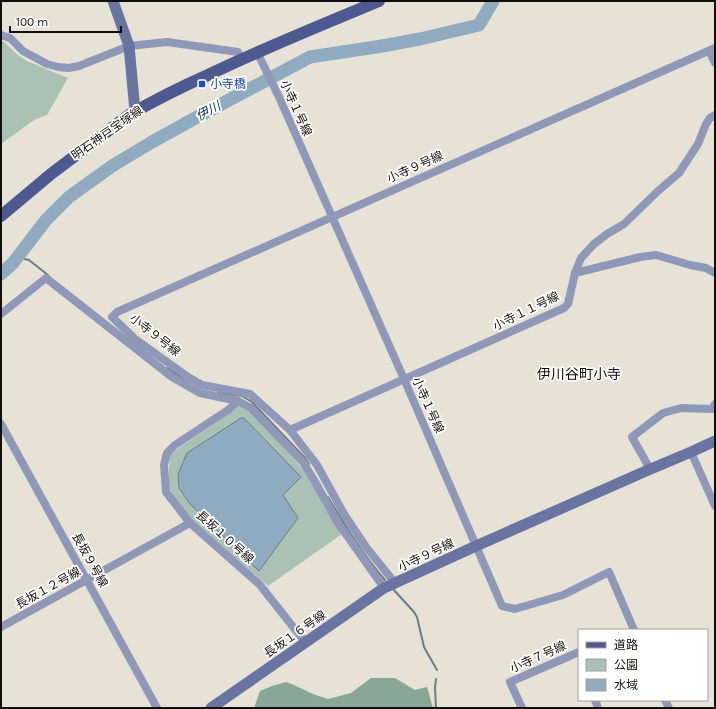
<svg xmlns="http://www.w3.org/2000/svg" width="716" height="709" viewBox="0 0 716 709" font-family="Karla,'Noto Sans JP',sans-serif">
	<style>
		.green { fill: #acc1b6; fill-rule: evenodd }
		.forest { fill: #88a797 }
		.water { fill: #90abbf; stroke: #6a7c89 }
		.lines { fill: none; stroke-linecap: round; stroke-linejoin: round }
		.stream { stroke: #6a7c89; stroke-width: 2 }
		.river { stroke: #90abbf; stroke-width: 13 }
		.street { stroke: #9098b7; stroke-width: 8 }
		.secondary { stroke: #6974a0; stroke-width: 11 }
		.primary { stroke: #4e5a8f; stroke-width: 12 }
		.transit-dot { fill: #1a4fb4; stroke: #fff; stroke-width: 1.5 }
		.labels { text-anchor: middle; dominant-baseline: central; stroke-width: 3.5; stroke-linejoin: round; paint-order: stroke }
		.transit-label { font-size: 12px; fill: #164399; stroke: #fff; text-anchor: start }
		.street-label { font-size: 12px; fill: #110f0b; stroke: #fff }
		.water-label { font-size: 13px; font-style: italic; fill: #0f405d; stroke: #fff }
		.quarter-label { font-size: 14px; fill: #110f0b; stroke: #fff }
	</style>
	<rect width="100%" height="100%" fill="#e7e2d6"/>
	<!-- green -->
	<g class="green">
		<polygon points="3,41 19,56 27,61 68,78 47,115 34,120 1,144 1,43"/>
		<path d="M239,404l11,6 53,59 39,65 -74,52 -73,-63 -21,-25 -6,-13 2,-31 60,-41zM179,488l104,7 -24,76 -69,-67z"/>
	</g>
	<!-- forest -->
	<polygon class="forest" points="371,678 395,678 415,690 427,687 433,708 254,708 260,691 272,686 286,682 294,685 313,694 328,699 351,693"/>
	<!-- water -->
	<polygon class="water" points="241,418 244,418 301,477 283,495 298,518 259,571 190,504 179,488 178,474 187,453"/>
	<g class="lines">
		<!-- stream -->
		<g class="stream">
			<polyline points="13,263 20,258 29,260 48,275"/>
			<polyline points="167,368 185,380"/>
			<polyline points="218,393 242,396 252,402 305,458 309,464"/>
			<path d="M328,497c17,29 35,58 57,83"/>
			<polyline points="393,589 414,612 417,617 424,647 437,670"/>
			<polyline points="436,679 435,688 436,708"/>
		</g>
		<!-- river -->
		<polyline class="river" points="1,274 13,263 46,220 69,197 112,166 152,142 199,116 310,57 382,46 420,39 479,25 493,1"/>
		<!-- street -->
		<g class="street">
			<polyline points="1,35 10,38 23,51 47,64 58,67 69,68 79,66 129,46 167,42 238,52 241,59"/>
			<polyline points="709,51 715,63"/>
			<polyline points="257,52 279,97 404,379 502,606 515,609 563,595 609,572 634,630"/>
			<polyline points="575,273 640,257 656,255 690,265 706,268 715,273"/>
			<polyline points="1,314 46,278 172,377 200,393 238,401 251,408 303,462 314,480 338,523 384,588"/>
			<polyline points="238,401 228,410 175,445 167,453 164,465 166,492 190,523 260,585 305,642"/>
			<polyline points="1,424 157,708"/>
			<polyline points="290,430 564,308 568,304 575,273 581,258 594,244 607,234 624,224 658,191 679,173 698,144 706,124 710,118 715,115"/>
			<polyline points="691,452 715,506"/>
			<polyline points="650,469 632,437 663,413 681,408 712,409 715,404"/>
			<polyline points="395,583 366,547 344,514 317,465 290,430 250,394 202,385 188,377 135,339 112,317 117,312 715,48"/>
			<polyline points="1,627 190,523"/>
			<polyline points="595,700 598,708"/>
			<polyline points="665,700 669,708"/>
			<polyline points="522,708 510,682 579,652"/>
		</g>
		<!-- secondary -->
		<g class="secondary">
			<polyline points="113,1 129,46 135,111"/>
			<polyline points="211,708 384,588 476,546 646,471 691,452 715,441"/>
		</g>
		<!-- primary -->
		<path class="primary" d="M1,216l50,-42 78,-59c26,-15 52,-28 79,-40 56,-27 113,-50 171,-74"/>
	</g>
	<!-- markers -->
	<rect class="transit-dot" x="198" y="80" width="8" height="8" rx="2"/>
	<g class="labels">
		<!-- transit labels -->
		<g class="transit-label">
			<text x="210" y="84">小寺橋</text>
		</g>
		<!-- street labels -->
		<g class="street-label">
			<text transform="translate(296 108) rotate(66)">小寺１号線</text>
			<text transform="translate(107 133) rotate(-35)">明石神戸宝塚線</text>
			<text transform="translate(415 167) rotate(-24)">小寺９号線</text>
			<text transform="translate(526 311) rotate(-26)">小寺１１号線</text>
			<text transform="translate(155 335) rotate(38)">小寺９号線</text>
			<text transform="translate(428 405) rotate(66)">小寺１号線</text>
			<text transform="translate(225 537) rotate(42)">長坂１０号線</text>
			<text transform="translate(426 555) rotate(-25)">小寺９号線</text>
			<text transform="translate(90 560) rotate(61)">長坂９号線</text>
			<text transform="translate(48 588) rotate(-29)">長坂１２号線</text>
			<text transform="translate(295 634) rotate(-35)">長坂１６号線</text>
			<text transform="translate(538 657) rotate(-24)">小寺７号線</text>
		</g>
		<!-- water labels -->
		<g class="water-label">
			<text transform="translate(208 111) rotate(-28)">伊川</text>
		</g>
		<!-- quarter labels -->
		<g class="quarter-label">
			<text x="579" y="374">伊川谷町小寺</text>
		</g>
	</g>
	<!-- border -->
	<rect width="716" height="709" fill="none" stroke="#110f0b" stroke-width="4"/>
	<!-- legend -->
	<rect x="578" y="629" width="130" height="72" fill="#ffffff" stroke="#a09f9d"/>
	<rect x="586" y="642" width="20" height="6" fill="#4e5a8f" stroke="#a09f9d"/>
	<text x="614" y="649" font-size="12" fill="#110f0b">道路</text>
	<rect x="586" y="659" width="20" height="12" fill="#acc1b6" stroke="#a09f9d"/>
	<text x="614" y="669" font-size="12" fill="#110f0b">公園</text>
	<rect x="586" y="679" width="20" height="12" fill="#90abbf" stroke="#a09f9d"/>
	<text x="614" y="689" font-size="12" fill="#110f0b">水域</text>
	<!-- scale -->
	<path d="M10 26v6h111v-6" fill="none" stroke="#110f0b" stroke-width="2"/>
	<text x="16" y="26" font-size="12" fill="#110f0b" stroke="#ffffff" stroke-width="3" paint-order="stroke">100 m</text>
</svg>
